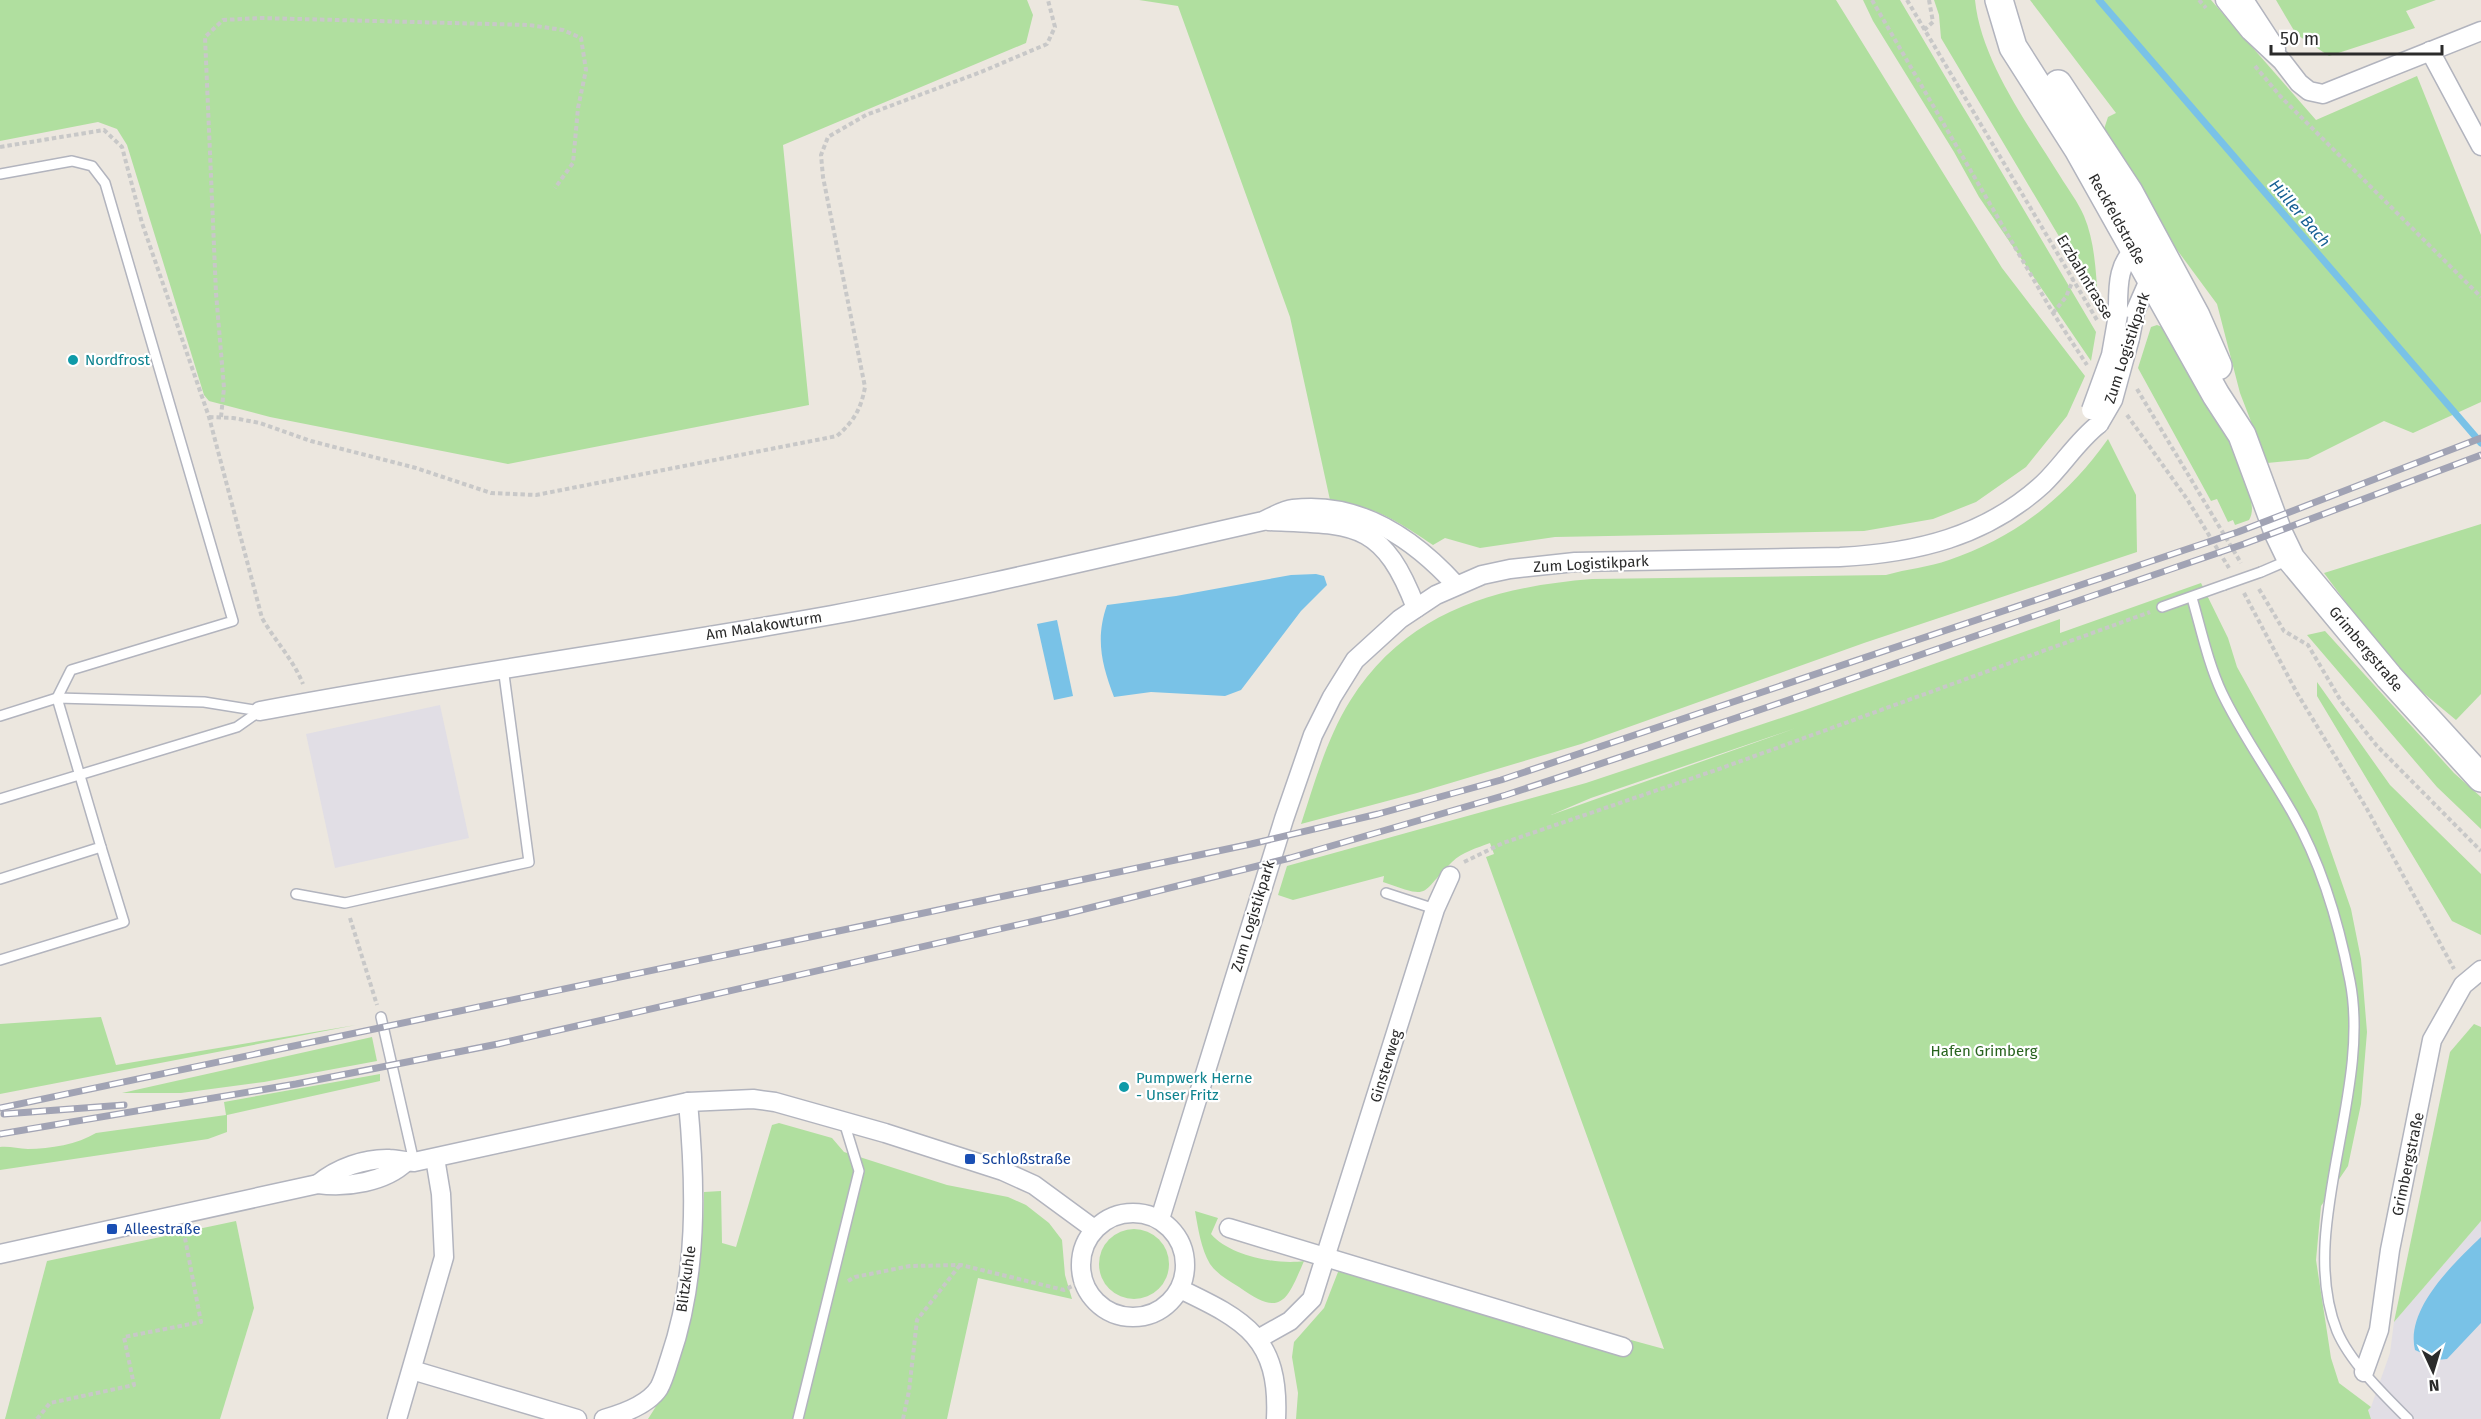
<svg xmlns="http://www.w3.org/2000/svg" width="2481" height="1419" viewBox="0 0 2481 1419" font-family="'Fira Sans',sans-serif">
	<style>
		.industrial { fill: #e1dee5 }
		.green { fill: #b0df9f; fill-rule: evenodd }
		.water { fill: #79c2e7 }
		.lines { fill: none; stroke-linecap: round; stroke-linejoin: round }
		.stream { stroke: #79c2e7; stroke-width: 7 }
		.lane-casing { stroke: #b2b4be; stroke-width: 12 }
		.street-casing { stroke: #b2b4be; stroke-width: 21 }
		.secondary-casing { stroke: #b2b4be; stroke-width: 30 }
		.path { stroke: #c8c8c8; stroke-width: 4; stroke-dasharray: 4.5 3; stroke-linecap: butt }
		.lane { stroke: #fff; stroke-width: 9 }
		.street { stroke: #fff; stroke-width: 18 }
		.secondary { stroke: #fff; stroke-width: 27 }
		.rail-casing { stroke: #a1a3b4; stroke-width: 7 }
		.rail { stroke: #fff; stroke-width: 4.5; stroke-dasharray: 14; stroke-linecap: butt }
		.lane-bridge-casing { stroke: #b2b4be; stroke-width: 12; stroke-linecap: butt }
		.street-bridge-casing { stroke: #b2b4be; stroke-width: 21; stroke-linecap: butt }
		.lane-bridge { stroke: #fff; stroke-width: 9 }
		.street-bridge { stroke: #fff; stroke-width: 18 }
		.culture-dot { fill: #0f9aa8; stroke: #fff; stroke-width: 2 }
		.transit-dot { fill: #1a4fb4; stroke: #fff; stroke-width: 2 }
		.labels { text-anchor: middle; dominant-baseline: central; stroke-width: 4.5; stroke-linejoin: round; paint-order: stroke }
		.street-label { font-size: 15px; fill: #2b2b2b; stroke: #fff }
		.culture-label { font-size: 15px; fill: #0d838f; stroke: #fff; text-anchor: start }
		.park-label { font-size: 15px; fill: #29641f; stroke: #fff }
		.transit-label { font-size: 15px; fill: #164399; stroke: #fff; text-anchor: start }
		.water-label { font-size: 16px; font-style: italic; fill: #166094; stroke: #fff }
	</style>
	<rect width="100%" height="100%" fill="#ece7df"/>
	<!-- industrial -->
	<g class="industrial">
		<polygon points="440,705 469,838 335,868 306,734"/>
		<polygon points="2481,1221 2481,1419 2371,1419 2368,1410 2371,1407 2390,1353 2394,1322"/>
	</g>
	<!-- green -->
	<g class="green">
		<polygon points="0,0 1027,0 1033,15 1026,43 783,145 809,405 508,464 270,417 209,401 204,395 127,145 117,129 98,122 0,141"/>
		<path d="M1139,0h697l166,268 83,108 -18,40 -41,51 -50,35 -43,17 -69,12 -309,6 -75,11 -35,-10 -12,7c-38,-25 -54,-37 -103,-45l-40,-183 -112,-311z"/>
		<polygon points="1863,0 1900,0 2096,332 2091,361 1979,197 1954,152 1873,21"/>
		<path d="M1934,0h41c6,61 53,124 85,176 8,13 18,26 24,40 11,26 12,57 14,86l-157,-264 -2,-23z"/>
		<polygon points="2030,0 2211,0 2316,120 2417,76 2481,235 2481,402 2413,433 2384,421 2308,459 2267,463 2240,393 2217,304 2172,243 2103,132 2108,117 2116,113"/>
		<polygon points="2276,0 2436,0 2406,11 2415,28 2329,56 2296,34"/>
		<path d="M2157,325l8,3c17,30 104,163 84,192l-14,5 -2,-5 -5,2 -11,-23 -6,2 -73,-133 13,-41z"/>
		<path d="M2108,439l28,56 1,57 -273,91 -283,101 -164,49 -116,31c13,-40 26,-86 49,-123 56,-89 143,-114 242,-122l294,-4c21,-6 43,-8 63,-15 66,-22 119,-64 159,-121z"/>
		<polygon points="2481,524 2481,694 2456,720 2397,671 2324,573"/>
		<path d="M2201,583l27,55 9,29 80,144 34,98 10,50 6,73 -6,72 -13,62 -27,40 -5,54 15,98 8,25 32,24 -3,3 3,9h-1075l2,-26 -6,-36 2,-15 30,-34 14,-36h5l283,84 5,-16 33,9 -178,-492 8,-3 -4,-11c-13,5 -28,9 -38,19 -33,32 -19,38 -69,20l1,-6 -91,24 -15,-5 9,-29 299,-83 216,-72 258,-92v14zM1796,728l-245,87 40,-17z"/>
		<polygon points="2325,631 2454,773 2481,797 2481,829 2437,787 2307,635"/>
		<polygon points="2317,682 2390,785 2481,874 2481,935 2452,921 2317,696"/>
		<polygon points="101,1017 116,1065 356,1025 0,1094 0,1024"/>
		<polygon points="2474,1024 2481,1027 2481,1221 2394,1322 2450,1052"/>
		<polygon points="372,1037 377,1061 264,1082 181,1093 122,1093"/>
		<path d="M380,1074v7l-153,34v17l-19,7 -208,31v-23c10,-1 18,2 28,2 22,0 50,-5 68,-16l130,-18 -2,-13z"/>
		<path d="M779,1123l53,15 12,14 103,33 61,12 18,8 23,18 13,17 3,35 7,24 -94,-21 -31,141h-299c43,-62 55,-153 56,-227l17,-1 1,52 14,4 36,-122z"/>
		<path d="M1195,1211l23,7 -7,16c19,22 66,31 93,27 -18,42 -23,56 -65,26 -10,-6 -22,-13 -29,-23 -9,-15 -12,-36 -15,-53z"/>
		<polygon points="236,1221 254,1308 220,1419 5,1419 47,1261"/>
		<circle cx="1134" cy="1264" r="35"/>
	</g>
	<!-- water -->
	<g class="water">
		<path d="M1316,574l8,2 3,9 -26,26 -60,79 -16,6 -74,-4 -37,5c-12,-32 -19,-58 -7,-92l69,-9 115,-21z"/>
		<polygon points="1057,620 1073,696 1054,700 1037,624"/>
		<path d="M2481,1237v86l-34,36 -10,1 -22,-10c-10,-41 39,-87 66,-113z"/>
	</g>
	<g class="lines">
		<!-- stream -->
		<polyline class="stream" points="2099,0 2481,443"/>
		<!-- lane casing -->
		<g class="lane-casing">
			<g id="lane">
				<polyline points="0,174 72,161 92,166 105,183 233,621 71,670 57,698 101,847 0,879"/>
				<polyline points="2261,572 2289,560"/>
				<path d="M2192,598c9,31 16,65 30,95 20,42 48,80 71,121 29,51 46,110 57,167 22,112 -54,248 -13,350 13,31 47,64 71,88"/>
				<polyline points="2162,607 2224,585"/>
				<polyline points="0,716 57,698 204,702 260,711"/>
				<polyline points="0,799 237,727 260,711"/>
				<polyline points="1386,893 1435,909"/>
				<polyline points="296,894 345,903 529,862 503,667"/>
				<polyline points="0,960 124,922 101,847"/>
				<polyline points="381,1017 414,1162"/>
				<polyline points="798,1419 859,1171 844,1122"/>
			</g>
		</g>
		<!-- street casing -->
		<g class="street-casing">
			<g id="street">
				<polyline points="2225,0 2250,31 2282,61 2299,83 2309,91 2323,94 2481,31"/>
				<polyline points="2244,0 2276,49"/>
				<polyline points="2430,51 2481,146"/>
				<path d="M2118,315c0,-26 -2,-55 23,-70"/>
				<polyline points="2130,338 2135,312 2153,271"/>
				<path d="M1268,521c85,4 114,-2 148,87"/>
				<path d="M260,711c190,-36 382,-62 572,-96 145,-27 288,-62 431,-94 9,-4 20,-11 30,-12 66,-8 121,30 163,76"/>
				<path d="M318,1184c19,-16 47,-26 72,-25 8,0 15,3 24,3l274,-60 65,-3 22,3 110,31 118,38 31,14 60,44"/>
				<circle cx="1133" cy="1265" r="52"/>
				<path d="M1160,1219l124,-400 29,-84 19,-38 23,-37 45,-41 36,-24 46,-20 28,-6 65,-7 265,-5c76,-4 145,-20 203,-73 20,-19 34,-43 56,-60"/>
				<polyline points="1229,1228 1623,1347"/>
				<path d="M0,1254l318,-70c29,4 67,-2 88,-22"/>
				<path d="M1180,1289c65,31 100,49 96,130"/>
				<polyline points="1258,1339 1290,1321 1312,1299 1435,909 1450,876"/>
				<polyline points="412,1370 577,1419"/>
				<polyline points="2364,1372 2379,1330 2390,1250 2432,1040 2463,985 2481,970"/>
				<polyline points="397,1419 444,1257 441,1194 435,1158"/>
				<path d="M604,1419c18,-5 44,-14 55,-31 5,-9 8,-21 11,-30 28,-81 26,-171 18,-256"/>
			</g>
		</g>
		<!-- secondary casing -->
		<g class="secondary-casing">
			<g id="secondary">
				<polyline points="1999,0 2013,47 2078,149 2216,395 2242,435 2278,532 2291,559 2389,677 2481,778"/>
				<polyline points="2058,84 2129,192 2196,316 2218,366"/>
			</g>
		</g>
		<!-- path -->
		<g class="path">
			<polyline points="1872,0 2053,313 2087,365"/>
			<polyline points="1907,0 2097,320"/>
			<polyline points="2199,0 2206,8"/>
			<polyline points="1924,30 1933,22 1929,0"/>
			<polyline points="2255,66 2281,97 2481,297"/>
			<path d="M0,147l104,-17 18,17 20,76 67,194 53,201c13,23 31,41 41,66"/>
			<polyline points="2053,313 2066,297 2073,280"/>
			<polyline points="2137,389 2241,563"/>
			<polyline points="2127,415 2187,499 2229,568"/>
			<path d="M209,417l24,1 27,5 51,18 105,27 75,25 45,2 301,-59c17,-15 24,-27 28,-49l-42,-210 -2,-22 7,-18 38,-22 115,-43 66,-28 8,-17 -7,-27"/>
			<polyline points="221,417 224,388 216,293 205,37 223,20 260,18 529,25 563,30 581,38 586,70 578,108 573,163 555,188"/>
			<polyline points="2259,589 2284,631 2308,645 2341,701 2377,746 2481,851"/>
			<polyline points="2244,593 2297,693 2367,809 2454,969"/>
			<polyline points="1464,862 1503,843 1719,769 2150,612"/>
			<polyline points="350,918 377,1005"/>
			<polyline points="848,1281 855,1277 910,1266 961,1265 1064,1290 1083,1281"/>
			<polyline points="37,1419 50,1403 134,1385 124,1337 201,1322 184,1233"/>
			<polyline points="903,1419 909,1391 917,1320 960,1265"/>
		</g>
		<!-- lane -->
		<use href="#lane" class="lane"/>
		<!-- street -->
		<use href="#street" class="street"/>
		<!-- secondary -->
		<use href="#secondary" class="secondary"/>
		<!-- rail casing -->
		<g class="rail-casing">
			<g id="rail">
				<polyline points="0,1108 1251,844 1378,814 1501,780 2238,532 2481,438"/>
				<polyline points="4,1114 124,1105"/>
				<polyline points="0,1134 296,1084 498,1044 1065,914 1290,858 1506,795 1660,744 2244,544 2481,455"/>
			</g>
		</g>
		<!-- rail -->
		<use href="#rail" class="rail"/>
		<!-- lane-bridge casing -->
		<g class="lane-bridge-casing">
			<polyline id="lane-bridge" points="2224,585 2261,572"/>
		</g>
		<!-- street-bridge casing -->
		<g class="street-bridge-casing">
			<g id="street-bridge">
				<polyline points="2091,410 2111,355 2118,315"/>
				<polyline points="2099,424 2113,400 2130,338"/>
			</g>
		</g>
		<!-- lane-bridge -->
		<use href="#lane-bridge" class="lane-bridge"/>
		<!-- street-bridge -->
		<use href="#street-bridge" class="street-bridge"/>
	</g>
	<!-- markers -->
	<g class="culture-dot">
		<circle cx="73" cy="360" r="6"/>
		<circle cx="1124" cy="1087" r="6"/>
	</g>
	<g class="transit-dot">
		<rect x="964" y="1153" width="12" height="12" rx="3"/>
		<rect x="106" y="1223" width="12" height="12" rx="3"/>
	</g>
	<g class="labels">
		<!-- street labels -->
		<g class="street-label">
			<text transform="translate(2117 219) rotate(61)">Reckfeldstraße</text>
			<text transform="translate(2085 277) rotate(59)">Erzbahntrasse</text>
			<text transform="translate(2127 348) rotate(-72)">Zum Logistikpark</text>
			<text transform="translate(1591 564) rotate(-3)">Zum Logistikpark</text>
			<text transform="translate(764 626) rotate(-9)">Am Malakowturm</text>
			<text transform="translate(2366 649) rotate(50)">Grimbergstraße</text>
			<text transform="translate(1253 916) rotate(-73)">Zum Logistikpark</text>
			<text transform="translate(1386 1066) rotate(-73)">Ginsterweg</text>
			<text transform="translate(2408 1164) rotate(-78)">Grimbergstraße</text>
			<text transform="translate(686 1279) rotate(-82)">Blitzkuhle</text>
		</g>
		<!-- culture labels -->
		<g class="culture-label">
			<text x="85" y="360">Nordfrost</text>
			<text x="1136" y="1078">Pumpwerk Herne<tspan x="1136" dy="17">- Unser Fritz</tspan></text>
		</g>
		<!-- park labels -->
		<g class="park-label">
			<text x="1984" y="1051">Hafen Grimberg</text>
		</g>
		<!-- transit labels -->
		<g class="transit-label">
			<text x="982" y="1159">Schloßstraße</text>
			<text x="124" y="1229">Alleestraße</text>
		</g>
		<!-- water labels -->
		<g class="water-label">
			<text transform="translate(2300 213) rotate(49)">Hüller Bach</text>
		</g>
	</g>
	<!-- north arrow -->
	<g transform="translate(2433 1371) rotate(176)" stroke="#ffffff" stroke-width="4.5" paint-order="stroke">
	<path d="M0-4.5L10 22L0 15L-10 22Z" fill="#2b2b2b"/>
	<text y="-9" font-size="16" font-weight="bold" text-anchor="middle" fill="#2b2b2b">N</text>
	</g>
	<!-- scale -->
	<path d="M2271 45v9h171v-9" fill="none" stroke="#2b2b2b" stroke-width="3"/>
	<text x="2280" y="45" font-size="18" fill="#2b2b2b" stroke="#ffffff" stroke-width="4.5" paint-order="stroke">50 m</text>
</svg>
